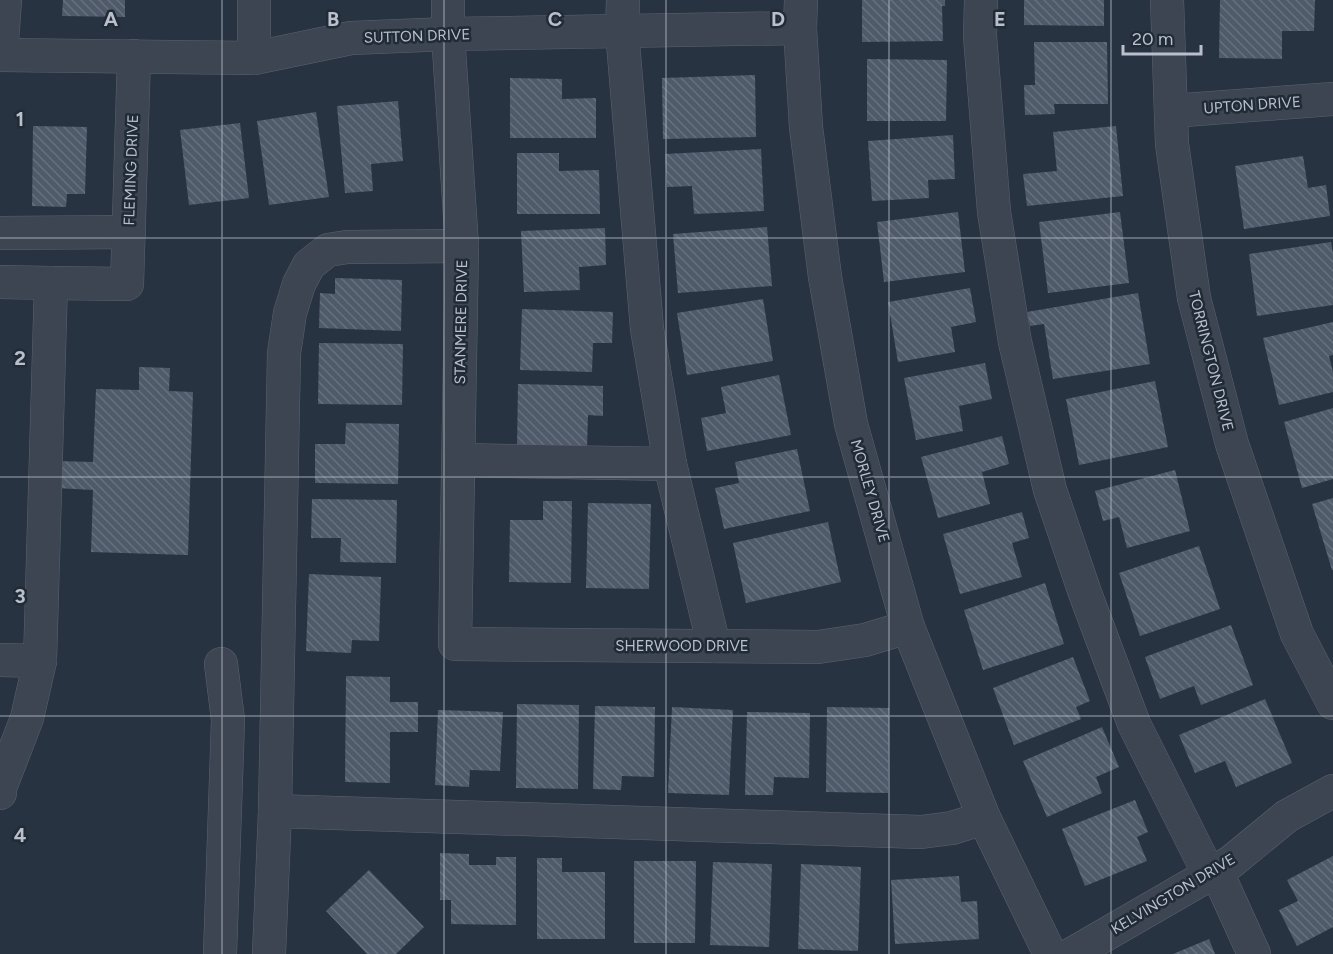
<svg xmlns="http://www.w3.org/2000/svg" width="1333" height="954" viewBox="0 0 1333 954" font-family="Figtree,sans-serif">
	<style>
		.building { fill: url(#building-back-hatch) }
		.lines { fill: none; stroke-linecap: round; stroke-linejoin: round }
		.minor-casing { stroke: #5b636f; stroke-width: 34 }
		.minor { stroke: #3c4551; stroke-width: 33 }
		.grid { fill: none; stroke: #bac0cb; stroke-width: 1.5; stroke-opacity: 0.55 }
		.labels { text-anchor: middle; dominant-baseline: central; stroke-width: 5; stroke-linejoin: round; paint-order: stroke }
		.street-label { font-size: 15px; fill: #bac0cb; stroke: #212a37 }
		.grid-label { font-size: 20px; text-anchor: middle; font-weight: bold; fill: #bac0cb; stroke: #212a37; stroke-width: 5; stroke-linejoin: round; paint-order: stroke }
	</style>
	<defs>
		<pattern id="building-back-hatch" width="6" height="6" patternUnits="userSpaceOnUse" patternTransform="scale(1.5)"><rect width="6" height="6" fill="#4f5a6a"/><path d="M-1 5l2 2M0 0l6 6M5-1l2 2" fill="none" stroke="#66707e"/></pattern>
	</defs>
	<rect width="100%" height="100%" fill="#283342"/>
	<!-- building -->
	<g class="building">
		<polygon points="63,0 125,0 125,17 62,16"/>
		<polygon points="862,0 945,0 945,6 942,6 943,41 862,42"/>
		<polygon points="1024,0 1104,0 1104,26 1024,25"/>
		<polygon points="1220,0 1315,0 1314,31 1282,31 1282,59 1219,58"/>
		<polygon points="1034,42 1107,42 1108,104 1054,104 1055,114 1025,115 1024,85 1035,85"/>
		<polygon points="867,59 947,60 946,121 867,121"/>
		<polygon points="755,75 756,137 663,139 662,78"/>
		<polygon points="510,78 562,79 562,99 596,98 596,138 510,138"/>
		<polygon points="398,101 403,161 371,164 373,191 345,193 337,106"/>
		<polygon points="316,112 329,197 269,205 257,121"/>
		<polygon points="240,123 249,198 189,205 180,130"/>
		<polygon points="33,126 87,127 85,194 67,194 66,207 32,206"/>
		<polygon points="1116,126 1123,196 1027,206 1023,174 1057,171 1053,132"/>
		<polygon points="953,135 955,179 928,180 929,198 872,201 868,141"/>
		<polygon points="761,149 764,211 694,214 692,186 667,187 665,154"/>
		<polygon points="517,153 559,153 559,171 599,170 600,214 517,214"/>
		<polygon points="1303,156 1308,188 1326,185 1330,216 1244,229 1235,166"/>
		<polygon points="958,212 965,272 884,282 877,222"/>
		<polygon points="1120,212 1129,283 1048,293 1039,222"/>
		<polygon points="767,227 772,286 678,293 673,234"/>
		<polygon points="605,228 606,265 579,267 580,290 524,292 521,231"/>
		<polygon points="1331,242 1333,253 1333,305 1257,316 1249,254"/>
		<polygon points="335,278 402,280 401,331 319,328 320,293 335,294"/>
		<polygon points="970,288 976,322 951,327 955,352 898,362 888,302"/>
		<polygon points="1138,293 1150,364 1053,379 1044,324 1030,326 1027,312"/>
		<polygon points="763,299 773,361 687,375 677,313"/>
		<polygon points="522,309 613,312 612,343 593,343 592,372 520,370"/>
		<polygon points="1333,322 1333,355 1329,356 1333,372 1333,392 1279,405 1263,338"/>
		<polygon points="319,343 403,344 402,405 318,404"/>
		<polygon points="985,363 992,399 959,406 963,431 916,440 904,378"/>
		<polygon points="139,367 170,368 169,391 193,392 188,555 91,552 93,490 56,488 57,461 93,462 96,389 139,390"/>
		<polygon points="779,375 791,435 707,451 701,418 726,413 721,387"/>
		<polygon points="1155,381 1168,447 1079,465 1066,399"/>
		<polygon points="518,384 603,386 603,416 588,415 587,448 517,447"/>
		<polygon points="1333,408 1333,479 1302,488 1284,422"/>
		<polygon points="346,423 399,424 398,484 315,483 315,444 345,444"/>
		<polygon points="1002,436 1009,464 982,472 990,504 938,518 921,457"/>
		<polygon points="797,449 810,511 724,529 715,488 739,483 735,462"/>
		<polygon points="1175,470 1190,531 1127,548 1119,517 1103,521 1095,491"/>
		<polygon points="1333,498 1333,570 1332,570 1312,504"/>
		<polygon points="312,499 397,500 396,563 340,562 341,538 311,538"/>
		<polygon points="543,501 572,501 571,583 509,582 510,520 543,520"/>
		<polygon points="588,503 651,504 649,589 586,588"/>
		<polygon points="1022,512 1029,538 1012,543 1022,577 960,594 943,534"/>
		<polygon points="828,522 841,582 746,603 733,543"/>
		<polygon points="1199,546 1220,609 1140,636 1119,573"/>
		<polygon points="309,574 381,577 379,641 352,640 351,653 306,651"/>
		<polygon points="1045,583 1064,644 983,670 964,610"/>
		<polygon points="1231,625 1253,685 1201,705 1194,686 1160,699 1145,657"/>
		<polygon points="1073,657 1090,701 1076,707 1081,719 1014,745 993,688"/>
		<polygon points="346,676 390,677 390,702 418,702 418,732 390,732 390,783 345,782"/>
		<polygon points="1265,699 1292,763 1236,787 1225,761 1195,773 1179,735"/>
		<polygon points="517,704 579,705 578,789 516,788"/>
		<polygon points="595,706 655,707 654,777 622,776 621,790 593,789"/>
		<polygon points="672,707 733,710 729,795 668,793"/>
		<polygon points="827,707 889,708 888,793 826,792"/>
		<polygon points="438,710 503,712 500,771 470,770 469,787 435,785"/>
		<polygon points="747,712 810,713 809,778 774,777 773,795 745,795"/>
		<polygon points="1102,727 1119,767 1096,777 1102,793 1047,817 1023,761"/>
		<polygon points="1135,800 1148,832 1137,837 1147,861 1085,886 1062,829"/>
		<polygon points="440,853 469,854 469,865 496,865 496,857 516,857 516,925 451,924 451,900 440,900"/>
		<polygon points="1333,856 1333,927 1297,946 1279,910 1298,901 1287,880"/>
		<polygon points="537,858 562,858 562,872 605,872 605,939 537,939"/>
		<polygon points="634,861 696,861 695,943 634,943"/>
		<polygon points="713,862 772,864 769,947 710,945"/>
		<polygon points="801,864 861,867 858,951 798,949"/>
		<polygon points="369,870 424,927 396,954 367,954 326,911"/>
		<polygon points="959,876 961,902 977,901 979,939 895,944 891,880"/>
		<polygon points="1209,939 1215,954 1173,954"/>
	</g>
	<g class="lines">
		<!-- minor casing -->
		<g class="minor-casing">
			<g id="minor">
				<polyline points="5,0 1,55 254,58 351,38 448,34 800,28"/>
				<polyline points="448,0 448,34 462,246 455,644 818,647 865,640 908,627"/>
				<polyline points="623,0 622,31 647,329 670,464 714,646"/>
				<polyline points="801,0 800,28 806,127 825,277 851,424 908,627 984,818 1050,954"/>
				<polyline points="981,0 980,36 994,212 1015,342 1050,490 1085,593 1134,724 1209,874"/>
				<polyline points="1167,0 1172,144 1194,298 1232,444 1297,634 1333,703"/>
				<polyline points="254,58 254,0"/>
				<polyline points="1171,111 1333,99"/>
				<polyline points="0,233 129,232"/>
				<polyline points="0,282 51,283 40,661 0,660"/>
				<polyline points="51,283 127,284 134,56"/>
				<polyline points="458,460 670,464"/>
				<polyline points="0,793 0,788 27,718 40,661"/>
				<polyline points="275,811 921,832 952,828 984,818"/>
				<polyline points="1216,870 1254,954"/>
				<polyline points="220,954 228,720 221,664"/>
				<polyline points="269,954 275,811 284,353 290,313 299,284 309,265 328,250 347,247 462,246"/>
				<polyline points="1072,954 1231,862 1287,816 1333,791"/>
			</g>
		</g>
		<!-- minor -->
		<use href="#minor" class="minor"/>
	</g>
	<!-- grid -->
	<path class="grid" d="M222,0v954M444,0v954M666,0v954M889,0v954M1111,0v954M0,238h1333M0,477h1333M0,716h1333"/>
	<g class="labels">
		<!-- street labels -->
		<g class="street-label">
			<text transform="translate(417 36) rotate(-2)">SUTTON DRIVE</text>
			<text transform="translate(1252 105) rotate(-4)">UPTON DRIVE</text>
			<text transform="translate(131 170) rotate(-88)">FLEMING DRIVE</text>
			<text transform="translate(461 322) rotate(-89)">STANMERE DRIVE</text>
			<text transform="translate(1211 361) rotate(76)">TORRINGTON DRIVE</text>
			<text transform="translate(870 491) rotate(74)">MORLEY DRIVE</text>
			<text x="682" y="646">SHERWOOD DRIVE</text>
			<text transform="translate(1173 894) rotate(-31)">KELVINGTON DRIVE</text>
		</g>
	</g>
	<g class="grid-label">
		<text x="111" y="26">A</text>
		<text x="333" y="26">B</text>
		<text x="555" y="26">C</text>
		<text x="778" y="26">D</text>
		<text x="1000" y="26">E</text>
		<text x="20" y="126">1</text>
		<text x="20" y="365">2</text>
		<text x="20" y="603">3</text>
		<text x="20" y="842">4</text>
	</g>
	<!-- scale -->
	<path d="M1123 45v9h78v-9" fill="none" stroke="#bac0cb" stroke-width="3"/>
	<text x="1132" y="45" font-size="18" fill="#bac0cb" stroke="#212a37" stroke-width="4.5" paint-order="stroke">20 m</text>
</svg>
